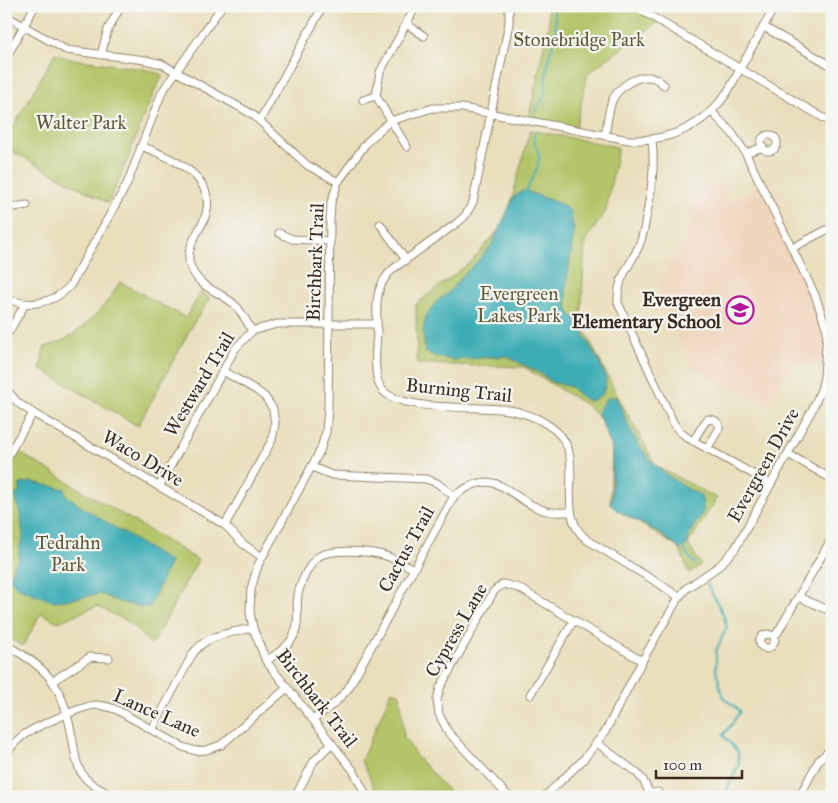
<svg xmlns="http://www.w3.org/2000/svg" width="838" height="803" viewBox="0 0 838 803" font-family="'IM FELL Great Primer',serif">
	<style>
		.built { fill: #f1d5bd }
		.green { fill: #b3c568; stroke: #777843 }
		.water { fill: #3cadb5; stroke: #3c6c6a }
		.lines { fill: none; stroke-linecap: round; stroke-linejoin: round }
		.stream { stroke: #3cadb5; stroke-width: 2 }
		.street-casing { stroke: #92846d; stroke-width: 9 }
		.street { stroke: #fff; stroke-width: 7 }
		.labels { text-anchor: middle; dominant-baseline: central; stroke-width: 4.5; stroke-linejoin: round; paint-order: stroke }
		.park-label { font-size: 19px; fill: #5f5834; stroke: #f6f6f2 }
		.street-label { font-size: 19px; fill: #3b2a1e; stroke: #f6f6f2 }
		.poi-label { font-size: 19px; font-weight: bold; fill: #3b2a1e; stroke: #f6f6f2; text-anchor: end }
	</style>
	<rect width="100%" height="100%" fill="#f6f6f2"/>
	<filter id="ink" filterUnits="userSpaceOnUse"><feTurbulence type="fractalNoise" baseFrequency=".02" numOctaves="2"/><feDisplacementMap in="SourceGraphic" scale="10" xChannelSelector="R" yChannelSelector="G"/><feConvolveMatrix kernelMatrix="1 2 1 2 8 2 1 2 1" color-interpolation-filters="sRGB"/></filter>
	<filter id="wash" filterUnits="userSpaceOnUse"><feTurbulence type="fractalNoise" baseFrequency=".0096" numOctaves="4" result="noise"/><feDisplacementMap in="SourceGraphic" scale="20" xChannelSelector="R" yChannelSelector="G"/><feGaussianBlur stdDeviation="1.12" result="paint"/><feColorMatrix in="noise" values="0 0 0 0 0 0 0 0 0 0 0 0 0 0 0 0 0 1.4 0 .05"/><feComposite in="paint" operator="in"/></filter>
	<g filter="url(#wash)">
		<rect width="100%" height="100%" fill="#e9dfbc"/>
		<!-- built -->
		<polygon class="built" points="721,182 728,201 760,186 790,251 824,331 824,364 792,363 767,408 690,365 656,290 687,236 701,187"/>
		<!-- green -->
		<g class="green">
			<polygon points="547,6 634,6 659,21 588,73 575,130 528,121 549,22"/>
			<path d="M55,53l11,5 78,11 19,6c-23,41 -33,87 -55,128l-102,-55v-8z"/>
			<polygon points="530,130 618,147 606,211 585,242 581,323 614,389 656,466 717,498 688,544 701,565 689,573 680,549 610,504 612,448 601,420 586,405 524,367 417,364 416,304 472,261 506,221"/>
			<path d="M120,282l66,36 15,-26 9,7 -17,25 -55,102 -98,-57 3,-17 2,-5c6,-2 13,-4 19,-7 22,-12 44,-37 56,-58z"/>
			<polygon points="17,451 198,560 152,645 127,621 97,606 58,622 41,613 23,646 6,637 6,551 9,522 6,511 6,468"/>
			<polygon points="392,690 400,694 404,737 416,756 454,797 378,797 367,771 361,761"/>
		</g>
		<!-- water -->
		<g class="water">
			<polygon points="522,191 526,191 561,204 570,211 571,215 574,231 566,286 567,304 569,313 581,323 585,337 600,363 606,378 605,387 602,394 595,399 589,401 584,399 571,387 552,382 540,373 506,356 454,360 437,357 425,352 423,332 426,316 436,302 449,292 463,275 476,263 492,244 514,197"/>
			<path d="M610,397h6c7,14 12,30 20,43 16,27 37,41 64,55 12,25 -12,25 -12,49l-8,5 -21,-16 -43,-23 -6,-6 2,-8v-48l-15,-36 9,-13z"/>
			<polygon points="32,482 65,489 66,495 82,507 170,562 149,608 122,603 100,594 66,600 52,601 16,587 10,577 14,565 19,558 19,548 23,538 21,517 15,495 20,492 20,484"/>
		</g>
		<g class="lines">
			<!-- stream -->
			<g class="stream">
				<polyline points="536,111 536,108 544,97 548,62 556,29 553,6"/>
				<path d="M526,191c5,-11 14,-24 13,-36 -2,-8 -6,-12 -5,-21"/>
				<polyline points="684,546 686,553 695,564"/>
				<polyline points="707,584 723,614 727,626 716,651 716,670 723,697 740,711 732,724 723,735 738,752 739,764 723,797"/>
			</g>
		</g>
	</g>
	<g filter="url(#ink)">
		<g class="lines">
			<!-- street casing -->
			<g class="street-casing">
				<g id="street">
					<path d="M509,6v17l-36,179 -8,14 -8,7 -64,46c-20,18 -16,38 -16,63 -1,15 -4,44 4,56 16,25 99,17 128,22 17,3 35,10 48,22 31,27 -5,80 30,108l71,43 21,14"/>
					<polyline points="634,6 832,123"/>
					<polyline points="6,16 66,50 145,60 162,64 252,114 307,165 338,182"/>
					<polyline points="407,24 424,36"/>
					<polyline points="764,27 832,66"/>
					<polyline points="101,55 108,29 121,6"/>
					<polyline points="6,58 35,6"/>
					<polyline points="376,96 407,147"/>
					<polyline points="363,100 376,96 380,72 416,6"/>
					<polyline points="260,120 323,6"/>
					<circle cx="769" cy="143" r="8"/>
					<path d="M605,136c2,-11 3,-24 7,-35 6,-14 26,-28 42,-23 4,1 7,5 10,7"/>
					<path d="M652,140c3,28 0,46 -5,73 -2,10 -3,20 -7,30 -9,24 -23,32 -22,60l55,119 6,9 9,7 83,46"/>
					<path d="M141,146c32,12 82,33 62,76 -6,12 -18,28 -13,43 9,25 28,24 45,40 7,7 12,17 17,26"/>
					<polyline points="746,153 763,147"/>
					<polyline points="6,203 14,207 27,205"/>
					<polyline points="380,224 406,260"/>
					<polyline points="279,233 292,239 330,241"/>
					<polyline points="792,248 832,227"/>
					<path d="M6,298c22,10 47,6 64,-12l57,-102 35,-92 60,-86"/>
					<polyline points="6,337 25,304"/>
					<polyline points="223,371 256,390 265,397 273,409 275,424 272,440 225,525"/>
					<polyline points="6,389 18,403 33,413 225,525 243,544 262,557"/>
					<polyline points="821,390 832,394"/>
					<polyline points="693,441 705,422 708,419 714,420 719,424 719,429 707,449"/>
					<polyline points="788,454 832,479"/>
					<polyline points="6,459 33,413"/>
					<polyline points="312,467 332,475 426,479 437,483 454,496"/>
					<polyline points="159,487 235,349 252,331 277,324 377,324"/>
					<polyline points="799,597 832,612"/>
					<polyline points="774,636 768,634 762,636 759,641 761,646 767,649 772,646 775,640 774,636 778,632 832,538"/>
					<path d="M6,645c48,26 57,44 67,96 2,13 3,26 12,37 7,8 19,13 29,19"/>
					<path d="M266,661c9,-6 20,-12 26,-22 10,-16 2,-32 7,-49 3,-10 10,-26 19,-33 12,-9 54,-6 68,-1 10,3 19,9 28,13"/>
					<polyline points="53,681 90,657 109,658"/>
					<polyline points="530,695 574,620"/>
					<path d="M313,720l23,-18 12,-13 106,-193c45,-34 53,4 92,15 8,2 16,1 24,1"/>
					<path d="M152,730l40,-75c14,-21 38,-22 61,-27"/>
					<polyline points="597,743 637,773 643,780 650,794 649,797"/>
					<path d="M6,755c4,-7 9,-13 15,-18 11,-9 61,-31 75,-32 7,0 12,2 19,4l68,38 13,4 10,-1 15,-5 66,-57"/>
					<polyline points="650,794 658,792"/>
					<polyline points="295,797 314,761 332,743"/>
					<path d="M367,797l-14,-27 -87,-109 -13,-33 -3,-16 1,-23 7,-24 62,-114 6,-19 2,-23 2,-189 1,-17 7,-21 29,-40 23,-21 43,-13h29l167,32c41,1 76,-14 99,-49 6,-10 11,-21 17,-31 10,-18 20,-36 30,-54"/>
					<polyline points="509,797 448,732 439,714 437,700 440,688 494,591 503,584 519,588 642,661"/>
					<polyline points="544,797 583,760 605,732 642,661 679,597 687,588 719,566 735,549 812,410 821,390 824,377 827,330 815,295 745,152 732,133 711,111"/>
					<polyline points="799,797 819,760 832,748"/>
				</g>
			</g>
			<!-- street -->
			<use href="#street" class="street"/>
		</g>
	</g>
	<!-- icons -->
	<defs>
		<g id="school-ring" transform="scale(1.4375)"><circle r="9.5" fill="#f6f6f2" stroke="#b5179e" stroke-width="1.5"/><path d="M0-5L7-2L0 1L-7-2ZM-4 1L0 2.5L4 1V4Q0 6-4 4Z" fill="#b5179e"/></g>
	</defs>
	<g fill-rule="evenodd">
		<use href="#school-ring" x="740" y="310"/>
	</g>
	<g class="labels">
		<!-- park labels -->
		<g class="park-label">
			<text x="579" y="39">Stonebridge Park</text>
			<text x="81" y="122">Walter Park</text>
			<text x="519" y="293">Evergreen<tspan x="519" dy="22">Lakes Park</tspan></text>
			<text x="68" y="542">Tedrahn<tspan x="68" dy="22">Park</tspan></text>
		</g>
		<!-- street labels -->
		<g class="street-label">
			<text transform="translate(315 262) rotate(-88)">Birchbark Trail</text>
			<text transform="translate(199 384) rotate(-59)">Westward Trail</text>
			<text transform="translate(459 390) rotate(6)">Burning Trail</text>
			<text transform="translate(143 458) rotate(31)">Waco Drive</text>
			<text transform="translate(763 465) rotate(-61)">Evergreen Drive</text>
			<text transform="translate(406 549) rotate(-61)">Cactus Trail</text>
			<text transform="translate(456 630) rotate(-60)">Cypress Lane</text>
			<text transform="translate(317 698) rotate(52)">Birchbark Trail</text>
			<text transform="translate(157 713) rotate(24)">Lance Lane</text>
		</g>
		<!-- poi labels -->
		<g class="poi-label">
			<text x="721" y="299">Evergreen<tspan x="721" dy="22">Elementary School</tspan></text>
		</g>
	</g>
	<!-- margin -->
	<rect width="838" height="803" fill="none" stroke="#f6f6f2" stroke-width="25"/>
	<!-- scale -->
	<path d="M656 770v8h86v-8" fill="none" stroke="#3b2a1e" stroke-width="2.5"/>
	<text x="663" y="770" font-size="15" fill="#3b2a1e" stroke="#f6f6f2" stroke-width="4" paint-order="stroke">100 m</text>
</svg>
